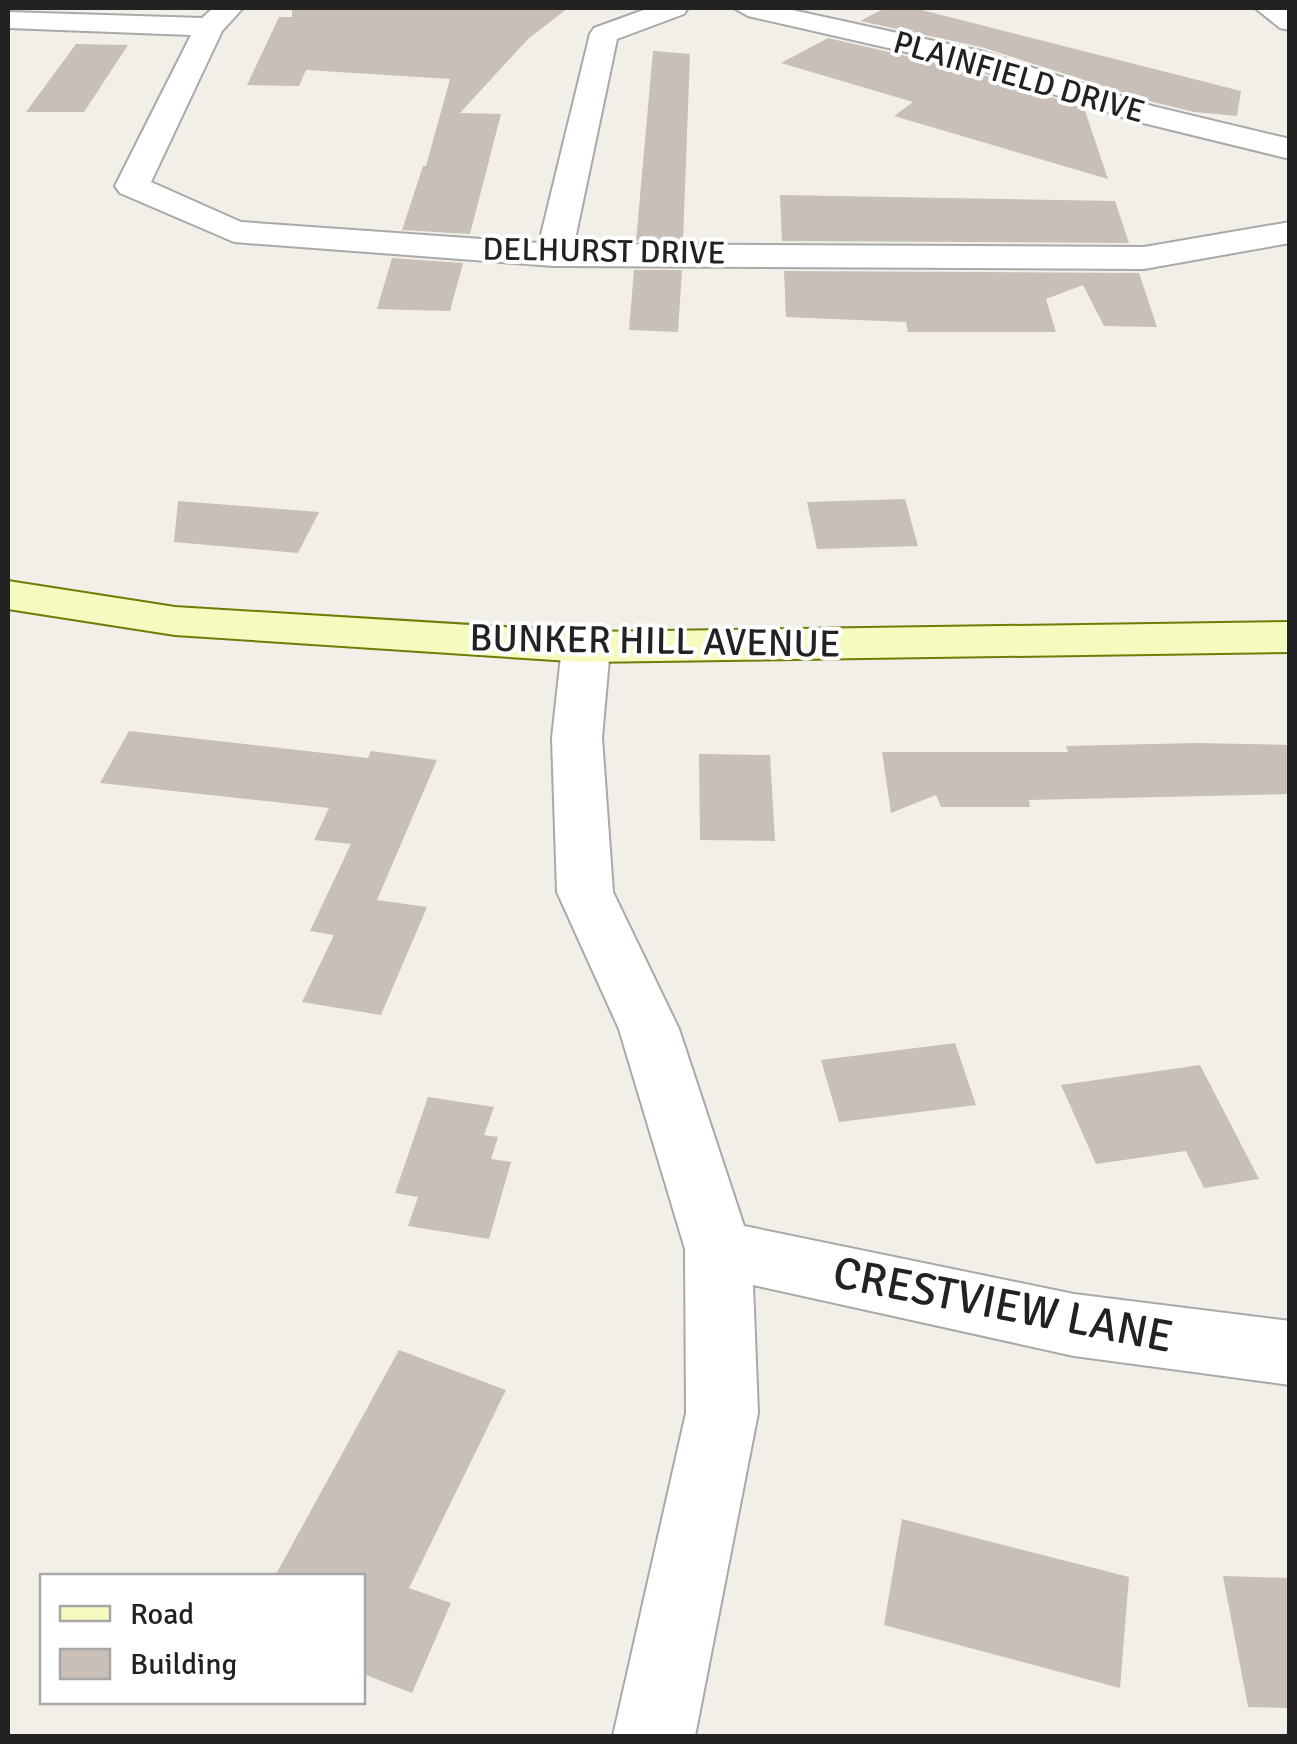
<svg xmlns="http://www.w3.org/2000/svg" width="1297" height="1744" viewBox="0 0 1297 1744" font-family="Signika,sans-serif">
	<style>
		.building { fill: #c7bfb8 }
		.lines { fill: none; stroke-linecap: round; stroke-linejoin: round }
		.minor-casing { stroke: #a9a9a9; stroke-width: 4 }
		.secondary-casing { stroke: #707d05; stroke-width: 4 }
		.minor { fill: #fff; fill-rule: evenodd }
		.secondary { fill: #f7fabf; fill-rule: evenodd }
		.labels { text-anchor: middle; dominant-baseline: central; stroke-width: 8; stroke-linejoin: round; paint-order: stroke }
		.far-street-label { font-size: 32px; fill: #222; stroke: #fff }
		.street-label { font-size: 38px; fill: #222; stroke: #fff }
		.near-street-label { font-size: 45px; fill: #222; stroke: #fff }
	</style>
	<rect width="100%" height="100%" fill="#f2efe9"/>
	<!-- building -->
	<g class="building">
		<polygon points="292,8 568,8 528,39 460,113 501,114 470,234 402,230 423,166 426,166 450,79 306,70 299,86 247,85 279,17 292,17"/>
		<polygon points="885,8 914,8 1241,91 1237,116 1194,112 1153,102 981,47 860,21"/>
		<polygon points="828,38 971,71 1084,108 1108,179 894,116 913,102 781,63"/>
		<polygon points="76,44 128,45 84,112 26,112"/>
		<polygon points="653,51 690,54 683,241 636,241"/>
		<polygon points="780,195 1115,201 1129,243 782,241"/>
		<polygon points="392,258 463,263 450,311 377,309"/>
		<polygon points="634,270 682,270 678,332 629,330"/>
		<polygon points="784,271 1139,273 1157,327 1104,326 1083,285 1046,299 1056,332 908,332 906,322 786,317"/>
		<polygon points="905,499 918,546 817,549 807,502"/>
		<polygon points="178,501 319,512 298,553 174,542"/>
		<polygon points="129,731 368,758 371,751 437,760 377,900 427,907 381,1015 302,1002 334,935 310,931 351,844 314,840 329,808 100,783"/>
		<polygon points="1197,743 1290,745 1290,794 1029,800 1030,807 941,807 936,795 891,813 882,752 1068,752 1066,746"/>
		<polygon points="699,754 770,755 775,841 700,840"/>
		<polygon points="955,1043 976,1105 839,1122 821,1060"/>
		<polygon points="1200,1065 1259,1179 1204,1188 1186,1151 1096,1164 1061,1085"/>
		<polygon points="428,1097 494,1107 484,1135 498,1137 491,1159 511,1162 489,1239 408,1226 418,1197 395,1193"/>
		<polygon points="399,1350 506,1390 409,1588 451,1603 412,1693 366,1675 362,1682 362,1576 275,1576"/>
		<polygon points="902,1519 1129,1577 1120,1688 884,1625"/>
		<polygon points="1223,1576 1290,1578 1290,1708 1248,1707"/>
	</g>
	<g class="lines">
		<!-- minor casing -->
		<g class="minor-casing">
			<g id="minor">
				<polygon points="213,8 243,8 222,31 151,182 241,222 539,243 590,34 594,28 649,8 688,8 684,14 617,39 574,244 1144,247 1290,222 1290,243 1144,269 554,266 234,242 120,193 115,186 191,35 8,28 8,12 202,18"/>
				<polygon points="734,8 783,8 980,51 1152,106 1290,139 1290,159 1131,120 972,67 748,16"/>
				<polygon points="1255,8 1287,8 1290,30 1280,28"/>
				<polygon points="586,632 603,637 610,647 602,738 613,892 679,1029 744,1226 1074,1294 1290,1321 1290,1385 1074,1356 753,1285 758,1413 695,1736 613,1736 686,1413 685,1249 619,1029 557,892 552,738 562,647 569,637"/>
			</g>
		</g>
		<!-- secondary casing -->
		<g class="secondary-casing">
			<polygon id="secondary" points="8,581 175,607 586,632 1290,622 1290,652 586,662 175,635 8,609"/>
		</g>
		<!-- minor -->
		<use href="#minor" class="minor"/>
		<!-- secondary -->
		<use href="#secondary" class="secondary"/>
	</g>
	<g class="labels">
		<!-- far-street labels -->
		<g class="far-street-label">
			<text transform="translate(1019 77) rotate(16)">PLAINFIELD DRIVE</text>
			<text transform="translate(604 251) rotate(1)">DELHURST DRIVE</text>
		</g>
		<!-- street labels -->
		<g class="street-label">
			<text transform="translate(655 641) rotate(1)">BUNKER HILL AVENUE</text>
		</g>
		<!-- near-street labels -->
		<g class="near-street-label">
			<text transform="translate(1003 1305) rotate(11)">CRESTVIEW LANE</text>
		</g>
	</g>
	<!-- border -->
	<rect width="1297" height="1744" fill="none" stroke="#222222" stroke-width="20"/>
	<!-- legend -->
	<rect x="40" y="1574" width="325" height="130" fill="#ffffff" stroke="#a7a7a7" stroke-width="2.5"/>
	<rect x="60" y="1606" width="50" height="15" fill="#f7fabf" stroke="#a7a7a7" stroke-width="2.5"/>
	<text x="130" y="1624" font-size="30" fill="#222222">Road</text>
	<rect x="60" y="1649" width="50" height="30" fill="#c7bfb8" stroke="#a7a7a7" stroke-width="2.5"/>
	<text x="130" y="1674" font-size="30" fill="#222222">Building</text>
</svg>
